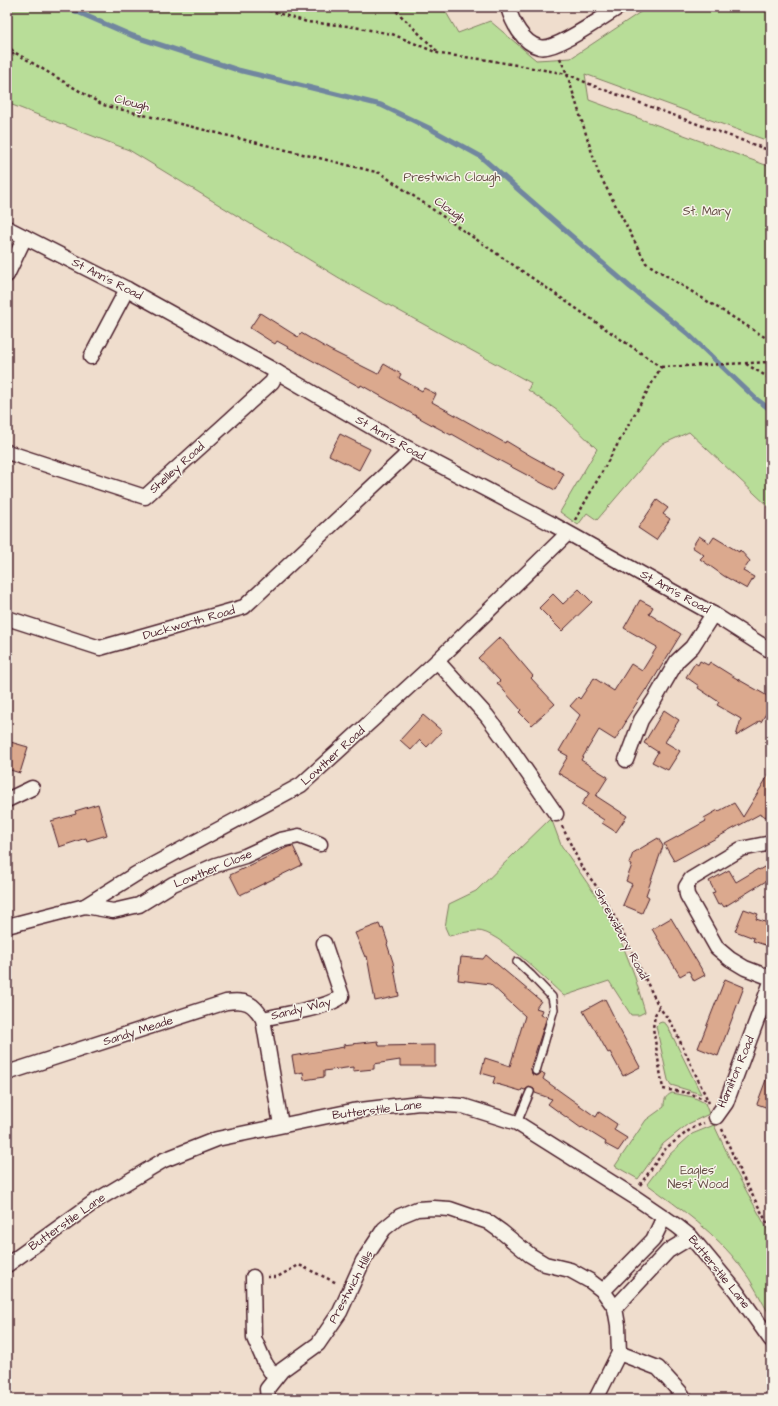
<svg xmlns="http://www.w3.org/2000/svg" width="778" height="1406" viewBox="0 0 778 1406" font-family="'Architects Daughter',sans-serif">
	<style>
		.green { fill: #b8dd98; stroke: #817e62 }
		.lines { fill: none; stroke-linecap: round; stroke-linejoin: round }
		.stream { stroke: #71869f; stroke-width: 5 }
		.building { fill: #dba98e; stroke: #4a1f2b }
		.service-casing { stroke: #4a1f2b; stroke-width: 10 }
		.minor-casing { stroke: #4a1f2b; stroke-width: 17 }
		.path { stroke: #4a1f2b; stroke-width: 2.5; stroke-dasharray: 3 3; stroke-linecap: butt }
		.service { stroke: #f7f3e8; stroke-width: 7 }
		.minor { stroke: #f7f3e8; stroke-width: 14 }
		.labels { text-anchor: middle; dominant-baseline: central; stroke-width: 3; stroke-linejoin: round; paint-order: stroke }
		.street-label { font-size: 12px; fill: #4a1f2b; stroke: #f7f3e8 }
		.park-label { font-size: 12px; fill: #664e46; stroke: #f7f3e8 }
	</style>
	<rect width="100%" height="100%" fill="#efddcd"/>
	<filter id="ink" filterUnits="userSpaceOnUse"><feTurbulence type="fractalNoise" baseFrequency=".025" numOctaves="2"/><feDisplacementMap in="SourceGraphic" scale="8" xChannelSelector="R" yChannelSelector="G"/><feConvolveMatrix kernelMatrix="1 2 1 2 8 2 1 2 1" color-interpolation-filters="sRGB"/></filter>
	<g filter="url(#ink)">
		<!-- green -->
		<g class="green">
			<polygon points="7,7 443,7 458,33 490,21 536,60 571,58 648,7 771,7 771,142 585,74 589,100 771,167 771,509 689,432 661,445 597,520 587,513 578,525 560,512 597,449 558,411 528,390 531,383 341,279 129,150 7,103"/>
			<path d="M551,818l10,27 38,55 24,46 11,28 11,38 -6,3h-8l-22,-34 -45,15c-17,-15 -66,-66 -87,-65 -9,0 -19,3 -28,5l-4,-9 4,-23 27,-13z"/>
			<polygon points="662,1022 666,1024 668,1027 701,1094 671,1085 668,1080 656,1026 659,1023"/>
			<path d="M672,1093l21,4 12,6 4,11 -21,10 -25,20 -25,35 -23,-13 31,-46 18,-13c0,-7 1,-11 8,-14z"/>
			<path d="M714,1125l22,47 35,64v81c-10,-16 -18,-35 -30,-50 -25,-34 -60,-58 -94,-83l21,-28 24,-22z"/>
		</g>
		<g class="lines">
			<!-- stream -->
			<polyline class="stream" points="66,7 133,36 238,70 381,105 429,128 480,156 630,287 687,333 755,398 771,410"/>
		</g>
		<!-- building -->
		<g class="building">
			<polygon points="260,313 298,337 301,333 330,350 378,374 384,364 401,374 399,378 422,391 424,388 436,394 432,402 505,443 506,441 531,456 564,474 555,490 489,455 452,434 451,435 425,421 361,385 360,387 277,341 275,344 250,328"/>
			<polygon points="340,434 370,449 359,470 329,455"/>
			<polygon points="657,500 668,508 663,514 670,519 656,540 638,528"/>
			<polygon points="699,536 710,543 714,537 739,552 740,550 750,561 743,571 754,577 747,589 724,576 700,559 704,555 692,547"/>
			<polygon points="579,589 592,602 562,631 539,608 553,594 563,604"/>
			<polygon points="640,600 653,607 649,614 681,634 647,690 646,689 625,721 626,722 615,740 599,730 581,760 608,777 596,796 627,816 616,832 602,823 604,820 581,805 590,792 558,773 568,756 559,751 580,715 570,706 578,697 580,699 594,678 614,691 631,664 642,671 657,647 624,628"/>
			<polygon points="500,637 533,676 531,678 555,704 532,725 519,712 521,710 497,683 500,681 478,658"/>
			<polygon points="700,661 708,665 710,662 734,677 771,698 771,705 761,722 759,721 758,723 736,736 741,719 717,705 719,702 698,688 699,686 686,677 695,663 698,665"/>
			<polygon points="664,710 679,720 665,742 680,751 668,770 652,762 658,752 644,743"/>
			<polygon points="423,715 442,731 427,747 420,740 411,750 400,740"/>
			<polygon points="7,741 28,747 20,773 7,769"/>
			<polygon points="771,771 771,809 766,817 760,814 674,861 664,844 706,821 704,818 718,810 719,811 734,803 743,817"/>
			<polygon points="98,804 107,835 87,841 86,838 59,847 51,821 76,814 75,811"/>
			<polygon points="658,838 663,846 646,895 649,897 642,913 623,905 632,884 626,881 632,865 629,864 633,853"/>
			<polygon points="293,846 302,865 240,895 230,875 288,847"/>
			<polygon points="771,863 771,878 724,907 721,903 718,905 712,893 715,892 709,881 729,870 736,882 758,869 759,870"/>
			<polygon points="744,909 758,914 756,919 771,924 771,929 765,945 753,941 754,938 735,931"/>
			<polygon points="671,918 705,975 694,981 689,971 680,976 652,929"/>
			<polygon points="379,924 381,929 383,928 388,943 387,944 393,962 399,996 375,1001 367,956 365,957 355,933"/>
			<polygon points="486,955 541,1001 536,1008 542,1010 540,1015 547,1017 530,1069 531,1069 532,1074 537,1076 541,1073 545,1074 543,1079 596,1117 599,1112 617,1124 614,1130 627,1138 618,1151 605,1144 606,1142 582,1127 581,1128 548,1104 552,1099 535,1093 534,1089 532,1088 529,1087 525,1090 522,1089 521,1091 493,1083 495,1077 481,1073 485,1058 510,1066 525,1016 490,984 458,980 461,957 483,959"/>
			<polygon points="725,979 744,987 718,1056 698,1048"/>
			<polygon points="605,999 614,1017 613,1017 640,1067 623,1076 610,1052 608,1053 594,1028 593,1028 583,1011"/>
			<polygon points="378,1041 379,1046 435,1045 435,1066 400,1066 400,1060 374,1064 374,1069 353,1071 353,1067 324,1071 324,1077 304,1080 303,1072 295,1074 292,1056 344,1047 343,1045"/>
			<polygon points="770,1069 771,1069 771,1109 757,1104"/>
		</g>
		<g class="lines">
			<!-- service casing -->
			<g class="service-casing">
				<g id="service">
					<polyline points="517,962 531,975 552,997 554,1009 536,1071"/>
					<polyline points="517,1123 530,1092"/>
				</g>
			</g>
			<!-- minor casing -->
			<g class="minor-casing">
				<g id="minor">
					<path d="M508,7c4,15 15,36 31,40 16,5 65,-31 80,-40"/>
					<polyline points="7,228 127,289 277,372 409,449 554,525 713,614 771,651"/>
					<polyline points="7,275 25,237"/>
					<polyline points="91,357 127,289"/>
					<polyline points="7,452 145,497 272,382 277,372"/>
					<polyline points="7,618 100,648 244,607 404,457 409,449"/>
					<polyline points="437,661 487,716 504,739 556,814"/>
					<polyline points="626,760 641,720 655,699 677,661 692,647 713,614"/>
					<polyline points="7,800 32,788"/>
					<polyline points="771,843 741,849 691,879 686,887 687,895 717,948 730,959 745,968 771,978"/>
					<polyline points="85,906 113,911 139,905 173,884 216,865 245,856 280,840 299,836 320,844"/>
					<polyline points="7,926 85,906 136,874 301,785 437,661 567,534"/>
					<path d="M263,1019c20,-5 66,-11 79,-23l-18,-53"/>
					<path d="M7,1073l219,-71c20,-3 27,1 37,17l18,106"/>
					<polyline points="716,1117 726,1103 771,982"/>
					<polyline points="7,1265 97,1200 164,1160 217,1139 352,1111 419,1103 463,1106 517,1123 633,1196 677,1226 691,1237 736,1291 771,1340"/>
					<polyline points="253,1277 254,1338 265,1363 275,1378"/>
					<polyline points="603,1291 653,1240 664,1217"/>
					<polyline points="615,1308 668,1251 691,1237"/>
					<polyline points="619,1353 658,1368 680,1392 685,1399"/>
					<polyline points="268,1399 267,1389 282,1370 318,1344 340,1312 363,1261 384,1229 400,1216 417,1209 434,1208 450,1209 488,1222 502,1232 530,1255 545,1264 570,1270 590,1281 603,1291 615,1308 618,1325 619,1353 596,1399"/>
				</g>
			</g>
			<!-- path -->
			<g class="path">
				<polyline points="251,7 268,10 307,22 348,26 392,34 440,54 488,60 567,74 594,86 771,151"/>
				<polyline points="392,7 439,53"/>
				<polyline points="7,45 14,52 103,105 380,173 661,367"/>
				<polyline points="560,58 567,74 598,172 646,263 771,341"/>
				<polyline points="7,66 14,52"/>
				<polyline points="746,364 771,379"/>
				<polyline points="661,367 771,362"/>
				<polyline points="575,520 661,367"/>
				<polyline points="562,826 581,866 597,887 617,921 659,1007 672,1024 709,1103"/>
				<polyline points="659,1007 655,1015 653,1028 663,1089 689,1093 708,1101"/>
				<polyline points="722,1129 740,1172 771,1230"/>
				<polyline points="640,1185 666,1148 691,1129 704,1123"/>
				<polyline points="267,1277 277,1277 299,1265 337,1283"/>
			</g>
			<!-- service -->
			<use href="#service" class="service"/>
			<!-- minor -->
			<use href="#minor" class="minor"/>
		</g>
	</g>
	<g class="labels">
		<!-- street labels -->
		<g class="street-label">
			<text transform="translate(132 103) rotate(14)">Clough</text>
			<text transform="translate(450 210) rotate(35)">Clough</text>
			<text transform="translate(107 279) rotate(27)">St Ann's Road</text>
			<text transform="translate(390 438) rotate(30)">St Ann's Road</text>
			<text transform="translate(177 468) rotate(-42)">Shelley Road</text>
			<text transform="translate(675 592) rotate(29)">St Ann's Road</text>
			<text transform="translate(189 623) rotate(-16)">Duckworth Road</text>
			<text transform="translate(333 756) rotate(-42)">Lowther Road</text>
			<text transform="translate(213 869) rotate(-22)">Lowther Close</text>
			<text transform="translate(621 934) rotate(62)">Shrewsbury Road</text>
			<text transform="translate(301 1009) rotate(-14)">Sandy Way</text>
			<text transform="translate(138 1031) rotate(-18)">Sandy Meade</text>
			<text transform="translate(736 1072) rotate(-67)">Hamilton Road</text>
			<text transform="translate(377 1110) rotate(-7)">Butterstile Lane</text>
			<text transform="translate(67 1222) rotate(-35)">Butterstile Lane</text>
			<text transform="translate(719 1272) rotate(51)">Butterstile Lane</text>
			<text transform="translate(351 1287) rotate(-62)">Prestwich Hills</text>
		</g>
		<!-- park labels -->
		<g class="park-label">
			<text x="452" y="177">Prestwich Clough</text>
			<text x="707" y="211">St. Mary</text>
			<text x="698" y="1170">Eagles'<tspan x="698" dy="14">Nest Wood</tspan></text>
		</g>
	</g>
	<!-- margin -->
	<rect width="778" height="1406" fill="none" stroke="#f7f3e8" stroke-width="24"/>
	<rect x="12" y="12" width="754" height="1382" fill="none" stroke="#4a1f2b" stroke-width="1.5" filter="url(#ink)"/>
</svg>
